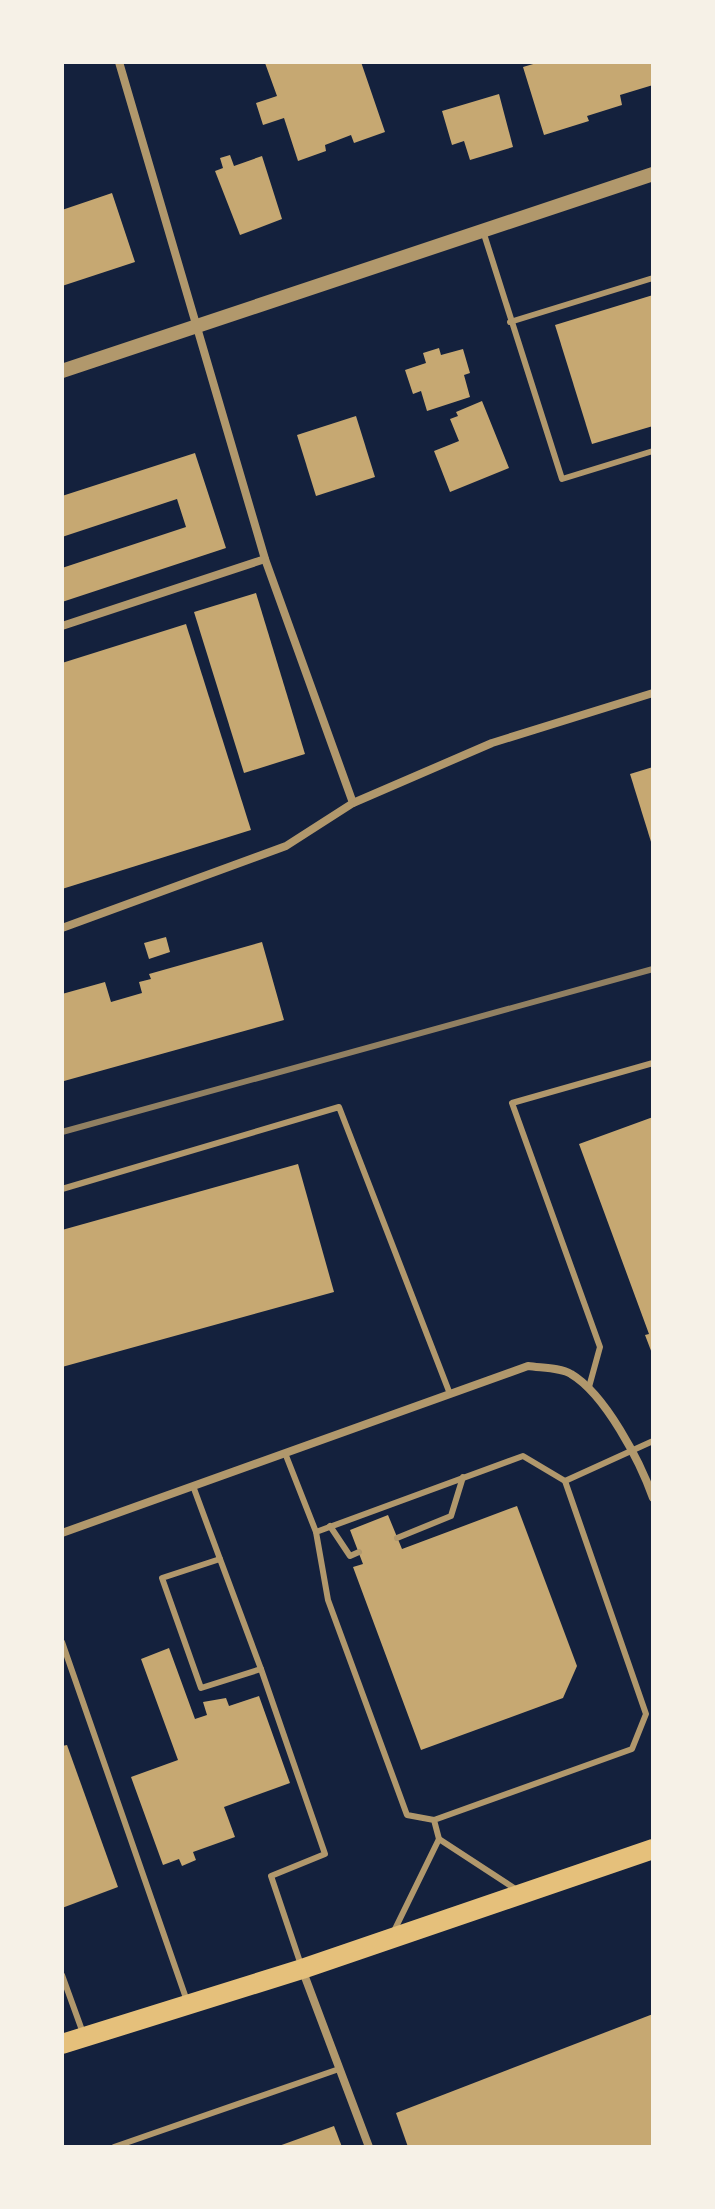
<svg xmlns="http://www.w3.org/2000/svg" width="715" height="2209" viewBox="0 0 715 2209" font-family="Jost,sans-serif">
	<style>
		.building { fill: #c6a872 }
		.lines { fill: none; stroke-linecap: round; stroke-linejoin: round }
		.service { stroke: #b1986c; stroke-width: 6 }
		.minor { stroke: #b1986c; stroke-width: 8 }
		.tertiary { stroke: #b1986c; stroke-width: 14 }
		.primary { stroke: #e5c07b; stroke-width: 20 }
		.rail { stroke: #918062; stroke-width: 6 }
	</style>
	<rect width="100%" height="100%" fill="#14213d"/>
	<!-- building -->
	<g class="building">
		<polygon points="361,62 385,132 354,143 351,135 325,145 326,151 298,161 284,118 263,125 256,103 277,96 265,63"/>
		<polygon points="540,62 651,62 653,85 620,95 622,105 587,116 589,121 544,135 523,67"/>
		<polygon points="499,94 513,147 470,160 464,141 452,145 442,111"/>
		<polygon points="230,155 234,166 262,156 282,219 240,235 215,171 223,168 220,158"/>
		<polygon points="112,193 135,262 62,286 62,210"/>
		<polygon points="653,295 653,426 592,444 555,325"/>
		<polygon points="439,348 441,355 463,349 470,373 464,375 470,397 427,411 421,391 413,394 405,370 426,363 423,353"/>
		<polygon points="482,401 509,468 450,492 434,451 459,441 450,419 458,416 456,412"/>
		<polygon points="356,416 375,477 316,496 297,435"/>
		<polygon points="195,453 226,548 62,602 62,568 186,527 177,499 62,537 62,496"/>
		<polygon points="256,593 305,754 244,773 194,612"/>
		<polygon points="186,624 251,830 62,889 62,663"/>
		<polygon points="653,767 653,845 652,845 630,774"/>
		<polygon points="166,937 170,952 149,959 144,943"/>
		<polygon points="262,942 284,1020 64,1081 62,994 105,982 111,1002 142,993 139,982 151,979 149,974"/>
		<polygon points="653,1117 653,1356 645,1335 649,1334 579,1144"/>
		<polygon points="298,1164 334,1292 62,1367 62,1230"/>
		<polygon points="517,1506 577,1666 563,1698 421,1750 353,1567 363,1564 350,1530 388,1515 402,1549"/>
		<polygon points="169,1648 195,1719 207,1715 203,1702 226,1698 229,1706 259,1696 290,1783 224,1807 235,1837 193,1852 196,1860 182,1866 179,1859 163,1865 131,1777 178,1760 141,1659"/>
		<polygon points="67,1745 118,1887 62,1908 62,1746"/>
		<polygon points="653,2014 653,2147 408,2147 396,2113"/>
		<polygon points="334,2126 342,2147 276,2147"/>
	</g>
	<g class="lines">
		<!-- service -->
		<g class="service">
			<polyline points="483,231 562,479 653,451"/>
			<polyline points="510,322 653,278"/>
			<polyline points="62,1189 339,1107 450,1394"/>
			<polyline points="589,1387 600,1347 512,1103 653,1063"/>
			<polyline points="285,1453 316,1532"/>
			<polyline points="565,1481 653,1441"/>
			<polyline points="193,1486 220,1559 162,1578 201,1688 261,1669 325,1854 271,1876 301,1965"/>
			<polyline points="330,1526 350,1556 359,1552"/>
			<polyline points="397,1538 451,1516 463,1477"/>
			<polyline points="220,1559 261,1669"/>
			<polyline points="62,1642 187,2001"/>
			<polyline points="439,1839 517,1890"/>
			<polyline points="394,1931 439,1839 434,1820 407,1815 328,1600 316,1532 523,1456 565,1481 646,1714 632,1749 434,1820"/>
			<polyline points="62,1975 83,2033"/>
			<polyline points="114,2147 339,2069"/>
		</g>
		<!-- minor -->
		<g class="minor">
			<polyline points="119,62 265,559 353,803"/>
			<polyline points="62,626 265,559"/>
			<polyline points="62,928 286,846 353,803 492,743 653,693"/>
			<path d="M62,1533l466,-167c13,2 32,1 43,8 34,20 69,87 82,124"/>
			<polyline points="302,1969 369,2147"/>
		</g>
		<!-- tertiary -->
		<polyline class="tertiary" points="62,371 653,174"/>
		<!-- primary -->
		<polyline class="primary" points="62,2044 302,1969 653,1849"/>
		<!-- rail -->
		<polyline class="rail" points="62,1132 653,969"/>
	</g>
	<!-- border -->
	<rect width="715" height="2209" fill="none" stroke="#f6f1e7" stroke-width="128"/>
</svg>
